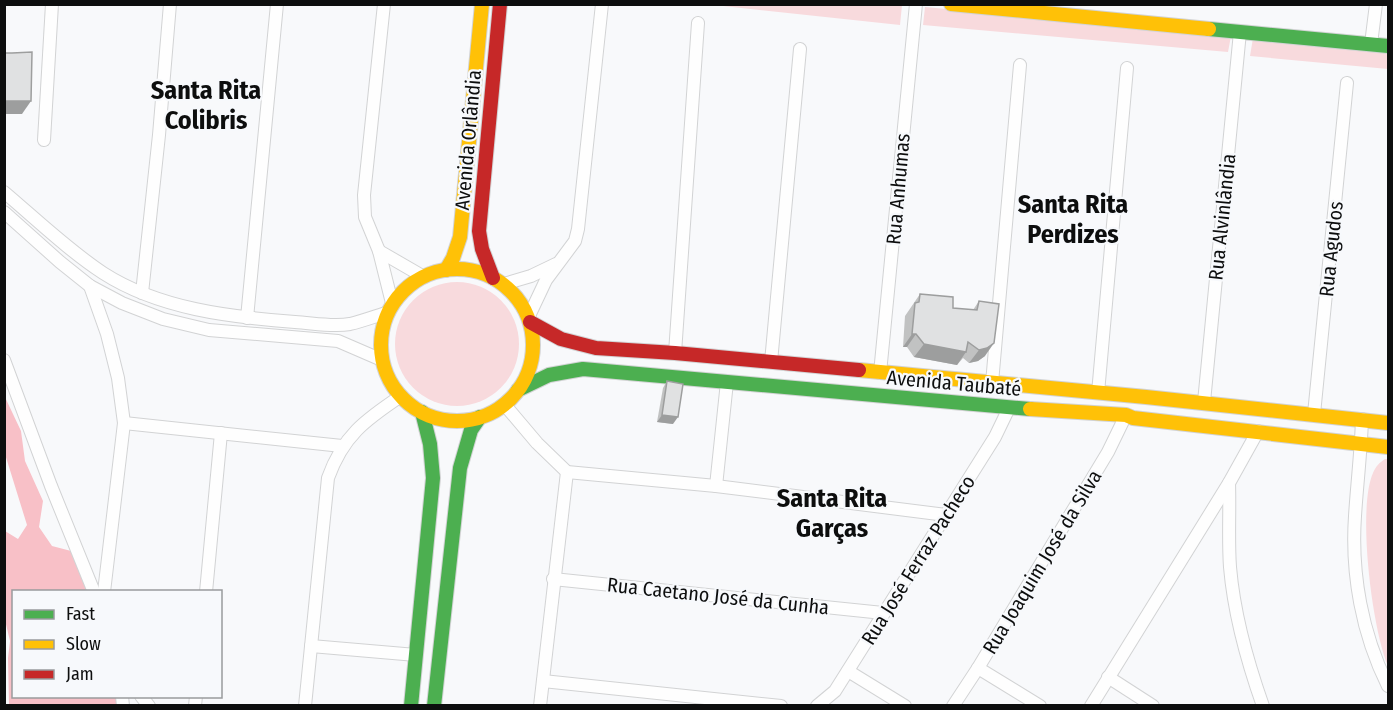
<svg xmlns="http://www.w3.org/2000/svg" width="1393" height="710" viewBox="0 0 1393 710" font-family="'Fira Sans Condensed',sans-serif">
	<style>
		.green { fill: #f8dadd }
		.forest { fill: #f8c0c7 }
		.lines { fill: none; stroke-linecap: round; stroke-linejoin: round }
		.street-casing { stroke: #d2d3d4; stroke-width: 14 }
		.fast-casing { stroke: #d2d3d4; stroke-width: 16 }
		.slow-casing { stroke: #d2d3d4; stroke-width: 16 }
		.jam-casing { stroke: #d2d3d4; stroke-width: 16 }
		.street { stroke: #fefefe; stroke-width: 12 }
		.fast { stroke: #4caf50; stroke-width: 14 }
		.slow { stroke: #ffc107; stroke-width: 14 }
		.jam { stroke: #c62828; stroke-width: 14 }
		.wall { fill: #c1c2c2 }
		.shaded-wall { fill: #9d9e9e }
		.building { fill: #e0e1e2; stroke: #9d9e9e; stroke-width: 1.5 }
		.labels { text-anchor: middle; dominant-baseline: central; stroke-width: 4.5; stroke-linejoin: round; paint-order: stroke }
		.street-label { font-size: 20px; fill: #0d0e0e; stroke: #f7f9fc }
		.district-label { font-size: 26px; font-weight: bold; fill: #0d0e0e; stroke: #f7f9fc }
	</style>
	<rect width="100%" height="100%" fill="#f8f9fb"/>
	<!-- green -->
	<g class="green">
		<polygon points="714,5 902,5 900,25"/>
		<polygon points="925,7 1231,36 1228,52 923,25"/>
		<polygon points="1253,38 1388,52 1388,69 1250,56"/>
		<circle cx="457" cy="344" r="62"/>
		<path d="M1385,459h3v207c-16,-37 -31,-157 -15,-193 3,-7 6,-10 12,-14z"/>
	</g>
	<!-- forest -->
	<polygon class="forest" points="4,395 21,431 25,461 43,501 39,527 52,546 75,552 82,568 86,591 14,592 14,696 121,697 124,705 9,705 8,658 10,641 4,616 5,531 18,539 27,525 5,454"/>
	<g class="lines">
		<!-- street casing -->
		<g class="street-casing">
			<g id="street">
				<polyline points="384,4 364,195 365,217 379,251 392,303"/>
				<polyline points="1371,44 1376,4"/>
				<polyline points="44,140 52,4"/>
				<path d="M4,192c32,27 64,58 99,81 56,36 127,44 192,49 18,1 37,5 55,2 13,-3 26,-8 39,-12"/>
				<polyline points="4,212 60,262 90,286 122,303 163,319 209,330 338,341 382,360"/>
				<polyline points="379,251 424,277"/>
				<polyline points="504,284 531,276 556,264"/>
				<polyline points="90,286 107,334 118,378 124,423 104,592"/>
				<polyline points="142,293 159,135 170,4"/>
				<polyline points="529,316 546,280 575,241 578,229 602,4"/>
				<polyline points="247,318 277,4"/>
				<polyline points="675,353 698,23"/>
				<polyline points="4,360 51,486 94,592"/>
				<polyline points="771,362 800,49"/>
				<polyline points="880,373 916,4"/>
				<polyline points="992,383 1020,65"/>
				<polyline points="1098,393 1127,68"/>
				<polyline points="1204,402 1240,32"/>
				<polyline points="504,404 537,443 567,472 716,486 946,515"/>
				<polyline points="1314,414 1347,83"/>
				<path d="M1362,419c-1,33 -5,65 -7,97 -4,58 7,118 33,170"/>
				<polyline points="124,423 342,446"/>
				<path d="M1229,483c1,28 -1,56 1,84 4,47 17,94 33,139"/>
				<polyline points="716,486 727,382"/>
				<polyline points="553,579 883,613"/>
				<polyline points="206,592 221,433"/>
				<polyline points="311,646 416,655"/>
				<polyline points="978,668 1040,706"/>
				<polyline points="848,671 905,706"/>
				<polyline points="1108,677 1153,706"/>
				<polyline points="543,681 781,706"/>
				<polyline points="122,696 123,706"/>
				<polyline points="141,696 149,706"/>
				<polyline points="195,706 196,696"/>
				<path d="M305,706l23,-228c15,-42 37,-58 73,-82"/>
				<polyline points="540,706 567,472"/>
				<polyline points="817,706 835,691 995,437 1009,408"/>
				<polyline points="953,706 978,668 1108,452 1126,415"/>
				<polyline points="1091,706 1229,483 1258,431"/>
			</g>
		</g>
		<!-- fast casing -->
		<g class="fast-casing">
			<g id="fast">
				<polyline points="1209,29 1388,46"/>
				<polyline points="518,390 549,375 583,369 1030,409"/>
				<polyline points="411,706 433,478 430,444 422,412"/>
				<polyline points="434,706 460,468 471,430 480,417"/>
			</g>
		</g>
		<!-- slow casing -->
		<g class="slow-casing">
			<g id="slow">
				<polyline points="951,4 1209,29"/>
				<circle cx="457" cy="345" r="76"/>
				<polyline points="446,270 453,258 460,237 482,4"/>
				<polyline points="859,370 1146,397 1388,423"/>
				<polyline points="1030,409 1126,415 1133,418 1388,447"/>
			</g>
		</g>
		<!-- jam casing -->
		<g class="jam-casing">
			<g id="jam">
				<polyline points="493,278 482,249 479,231 500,4"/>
				<polyline points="530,322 561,339 596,348 675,353 859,370"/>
			</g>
		</g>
		<!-- street -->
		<use href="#street" class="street"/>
		<!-- fast -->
		<use href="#fast" class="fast"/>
		<!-- slow -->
		<use href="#slow" class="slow"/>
		<!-- jam -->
		<use href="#jam" class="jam"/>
	</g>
	<!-- wall -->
	<g class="wall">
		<polygon points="920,294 953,308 973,310 979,301 985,356 978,361 969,363 963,358 957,365 914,357 907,347 903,347 905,316"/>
		<polygon points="667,381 673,424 657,422 663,388"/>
	</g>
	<!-- shaded-wall -->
	<g class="shaded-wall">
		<polygon points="4,101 31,101 22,114 4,114"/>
		<polygon points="912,334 916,334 907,347 903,347"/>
		<polygon points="994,343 985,356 978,361 969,363 979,350"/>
		<polygon points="924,344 966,352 957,365 914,357"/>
		<polygon points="662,415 678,417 673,424 657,422"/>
	</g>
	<!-- building -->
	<g class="building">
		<polygon points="32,52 31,101 4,101 4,53 12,53"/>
		<polygon points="920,294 953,297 953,308 977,310 979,301 999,304 994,343 987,348 979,350 968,342 966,352 924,344 916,334 912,334 915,303 919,302"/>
		<polygon points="667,381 683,384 678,417 662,415"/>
	</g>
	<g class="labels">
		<!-- street labels -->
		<g class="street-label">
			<text transform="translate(468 140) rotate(-85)">Avenida Orlândia</text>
			<text transform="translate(898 189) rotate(-85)">Rua Anhumas</text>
			<text transform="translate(1222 217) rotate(-84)">Rua Alvinlândia</text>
			<text transform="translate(1331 249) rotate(-84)">Rua Agudos</text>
			<text transform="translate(954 383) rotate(5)">Avenida Taubaté</text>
			<text transform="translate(918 560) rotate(-58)">Rua José Ferraz Pacheco</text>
			<text transform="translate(1042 562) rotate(-59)">Rua Joaquim José da Silva</text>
			<text transform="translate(718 596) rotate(6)">Rua Caetano José da Cunha</text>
		</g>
		<!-- district labels -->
		<g class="district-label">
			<text x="206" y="90">Santa Rita<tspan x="206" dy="30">Colibris</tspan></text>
			<text x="1073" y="204">Santa Rita<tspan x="1073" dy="30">Perdizes</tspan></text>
			<text x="832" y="498">Santa Rita<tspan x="832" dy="30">Garças</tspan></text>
		</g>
	</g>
	<!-- border -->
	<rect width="1393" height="710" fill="none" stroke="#0d0e0e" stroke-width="12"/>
	<!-- legend -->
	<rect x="12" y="590" width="210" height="108" fill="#f7f9fc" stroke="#999b9d" stroke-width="1.5"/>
	<rect x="24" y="610" width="30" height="9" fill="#4caf50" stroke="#999b9d" stroke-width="1.5"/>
	<text x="66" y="620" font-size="18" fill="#0d0e0e">Fast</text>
	<rect x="24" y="640" width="30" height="9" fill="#ffc107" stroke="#999b9d" stroke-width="1.5"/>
	<text x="66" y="650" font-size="18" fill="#0d0e0e">Slow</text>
	<rect x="24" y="670" width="30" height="9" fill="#c62828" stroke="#999b9d" stroke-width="1.5"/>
	<text x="66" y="680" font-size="18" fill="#0d0e0e">Jam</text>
</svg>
